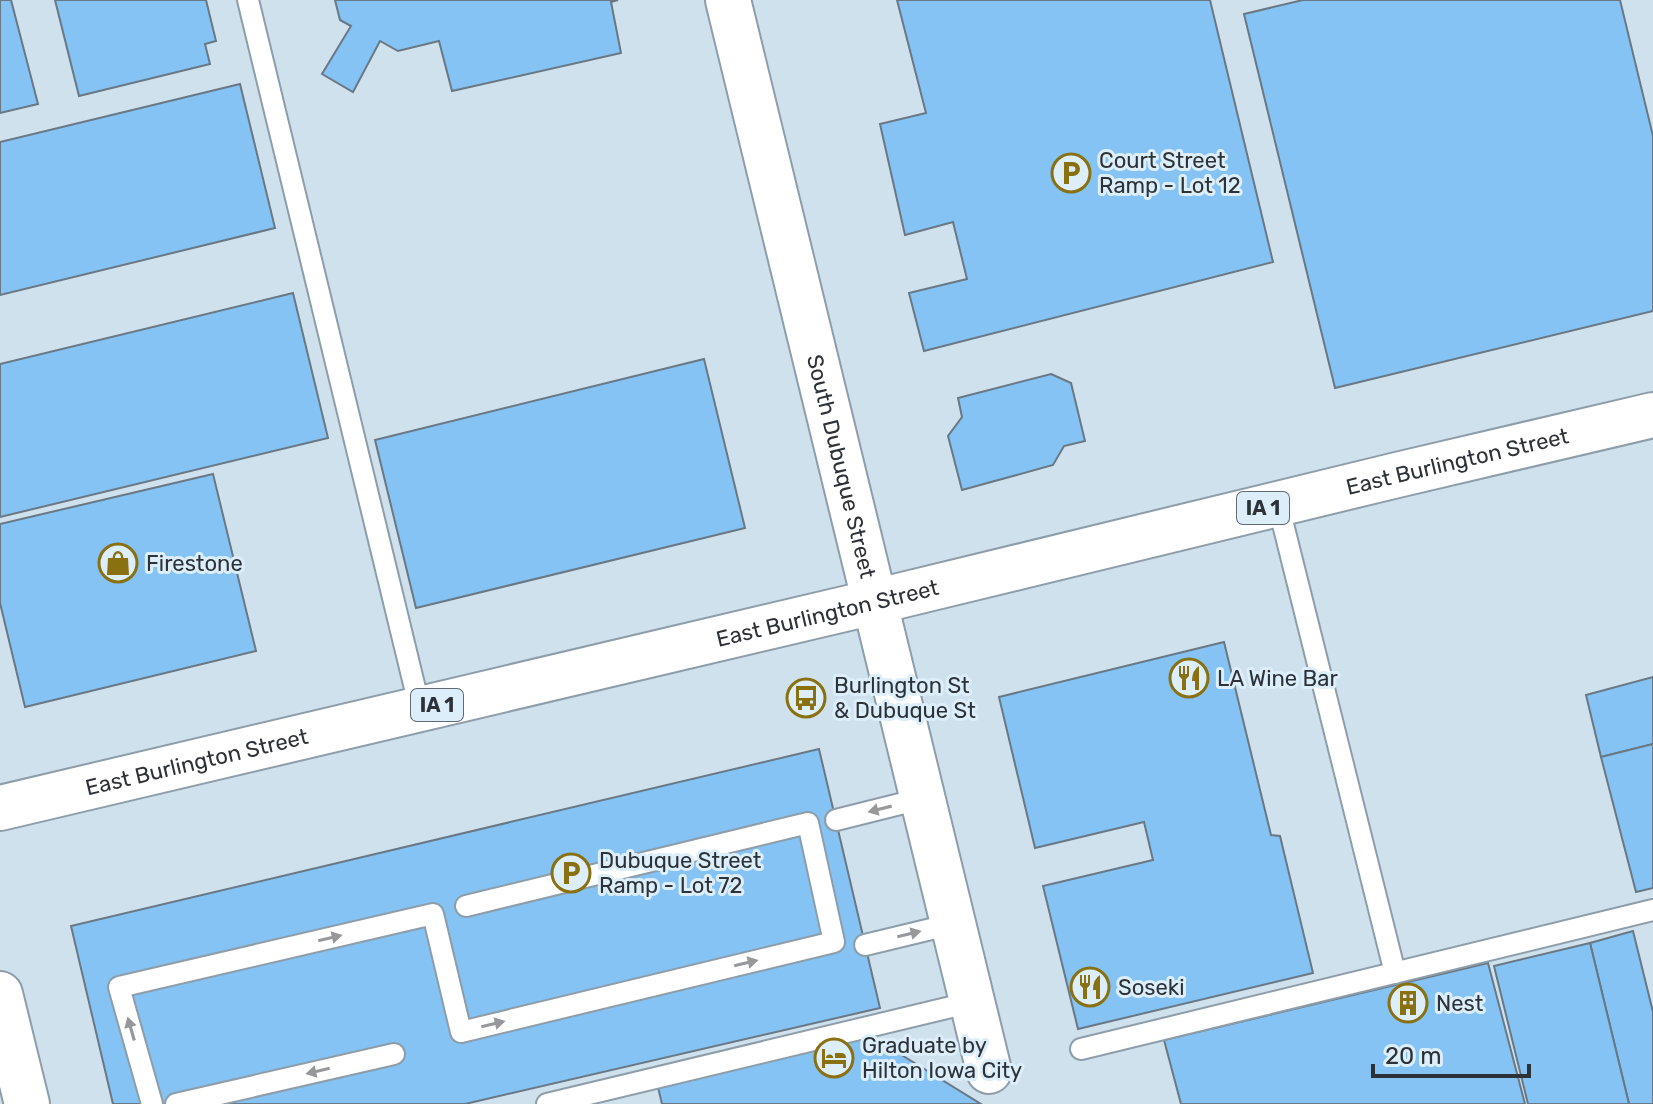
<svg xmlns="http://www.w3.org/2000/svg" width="1653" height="1104" viewBox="0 0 1653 1104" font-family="Rubik,sans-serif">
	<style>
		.building { fill: #84c3f3; stroke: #697884; stroke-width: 2 }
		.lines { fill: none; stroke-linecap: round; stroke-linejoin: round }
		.lane-casing { stroke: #8d9da9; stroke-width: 24 }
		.secondary-casing { stroke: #8d9da9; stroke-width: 48 }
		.primary-casing { stroke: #8d9da9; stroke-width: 48 }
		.lane { stroke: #fff; stroke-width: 20 }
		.secondary { stroke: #fff; stroke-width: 44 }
		.primary { stroke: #fff; stroke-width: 44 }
		.oneway { fill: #96989b }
		.labels { text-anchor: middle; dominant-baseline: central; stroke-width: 6; stroke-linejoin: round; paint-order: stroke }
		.shield { fill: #ddeefb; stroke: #616a72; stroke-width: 2 }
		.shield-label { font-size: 20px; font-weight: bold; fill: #2c3237 }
		.poi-label { font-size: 22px; fill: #2c3237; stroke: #ddeefb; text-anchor: start }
		.street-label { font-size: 22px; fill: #2c3237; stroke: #ddeefb }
	</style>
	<rect width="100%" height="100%" fill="#d0e1ee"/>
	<!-- building -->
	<g class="building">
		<polygon points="0,0 11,0 38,104 0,113"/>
		<polygon points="55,0 206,0 216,41 205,44 210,64 79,96"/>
		<polygon points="335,0 618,0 611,2 621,53 452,91 439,41 398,51 380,41 353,92 322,74 351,26 340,20"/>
		<polygon points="897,0 1210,0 1273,262 924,351 909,293 967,279 953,222 905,235 880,124 926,113"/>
		<polygon points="1303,0 1620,0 1653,136 1653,311 1335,388 1244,14"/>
		<polygon points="240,84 275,228 0,295 0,142"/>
		<polygon points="293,293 328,438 0,517 0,364"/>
		<polygon points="704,359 745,528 416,608 375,440"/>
		<polygon points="1051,374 1071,383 1085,441 1064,446 1053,465 962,490 948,436 962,417 958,398"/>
		<polygon points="213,474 256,651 25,707 0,603 0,524"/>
		<polygon points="1224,642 1271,835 1280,836 1313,973 1078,1029 1043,886 1153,860 1144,822 1035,848 999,697"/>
		<polygon points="1653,677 1653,744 1601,757 1586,695"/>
		<polygon points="1653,744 1653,888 1636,892 1601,757"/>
		<polygon points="819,749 880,1008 465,1104 113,1104 71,926"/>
		<polygon points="1633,931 1653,1012 1653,1104 1629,1104 1590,943"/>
		<polygon points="1590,943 1629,1104 1528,1104 1494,966"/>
		<polygon points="1488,963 1525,1104 1181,1104 1164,1040"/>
		<polygon points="866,1033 981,1104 662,1104 657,1083"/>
	</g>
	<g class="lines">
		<!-- lane casing -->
		<g class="lane-casing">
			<g id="lane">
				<polyline points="248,0 420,709"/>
				<polyline points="1278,504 1395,973"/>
				<polyline points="836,820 924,798"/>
				<polyline points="865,945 952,924"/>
				<polyline points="1081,1049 1653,910"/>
				<polyline points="152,1104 119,987 433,914 461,1032 834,942 808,823 466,906"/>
				<polyline points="176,1104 394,1054"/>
				<polyline points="547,1104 972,1002"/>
			</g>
		</g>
		<!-- secondary casing -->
		<g class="secondary-casing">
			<g id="secondary">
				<path id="s1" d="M728,0l261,1071"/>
				<polyline points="0,994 27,1104"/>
			</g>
		</g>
		<!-- primary casing -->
		<g class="primary-casing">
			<g id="primary">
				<path id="s2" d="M0,808l874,-206 523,-127 256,-60"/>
			</g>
		</g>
		<!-- lane -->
		<use href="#lane" class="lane"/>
		<!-- secondary -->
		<use href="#secondary" class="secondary"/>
		<!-- primary -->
		<use href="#primary" class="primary"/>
	</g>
	<!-- one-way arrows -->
	<defs><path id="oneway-solid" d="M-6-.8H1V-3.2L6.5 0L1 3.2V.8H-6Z" transform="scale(2)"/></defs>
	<g class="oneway">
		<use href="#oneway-solid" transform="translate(880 809) rotate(166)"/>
		<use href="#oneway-solid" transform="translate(909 934) rotate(-13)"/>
		<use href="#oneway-solid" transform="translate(330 938) rotate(-13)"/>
		<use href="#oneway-solid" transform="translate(746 963) rotate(-13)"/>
		<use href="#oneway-solid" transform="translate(493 1024) rotate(-13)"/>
		<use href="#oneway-solid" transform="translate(131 1029) rotate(-106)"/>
		<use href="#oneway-solid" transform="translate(318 1071) rotate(167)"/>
	</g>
	<!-- icons -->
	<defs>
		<g id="parking-ring" transform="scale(2)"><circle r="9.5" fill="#ddeefb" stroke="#897112" stroke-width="1.5"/><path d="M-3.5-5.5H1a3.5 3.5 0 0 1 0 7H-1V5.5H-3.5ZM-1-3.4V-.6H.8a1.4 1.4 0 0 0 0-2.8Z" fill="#897112"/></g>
		<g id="shop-ring" transform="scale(2)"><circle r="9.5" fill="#ddeefb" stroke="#897112" stroke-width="1.5"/><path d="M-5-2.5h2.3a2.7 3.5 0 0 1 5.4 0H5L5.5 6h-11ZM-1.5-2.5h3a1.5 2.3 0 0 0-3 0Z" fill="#897112"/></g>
		<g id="restaurant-ring" transform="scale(2)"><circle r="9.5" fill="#ddeefb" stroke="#897112" stroke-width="1.5"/><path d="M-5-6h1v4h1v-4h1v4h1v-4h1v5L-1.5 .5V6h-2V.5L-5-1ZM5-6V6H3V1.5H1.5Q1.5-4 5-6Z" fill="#897112"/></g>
		<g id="bus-ring" transform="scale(2)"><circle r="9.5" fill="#ddeefb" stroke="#897112" stroke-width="1.5"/><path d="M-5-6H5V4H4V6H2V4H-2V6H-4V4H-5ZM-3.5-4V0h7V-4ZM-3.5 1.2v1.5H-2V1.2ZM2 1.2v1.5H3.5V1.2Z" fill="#897112"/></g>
		<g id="building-ring" transform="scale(2)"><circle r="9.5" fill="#ddeefb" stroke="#897112" stroke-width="1.5"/><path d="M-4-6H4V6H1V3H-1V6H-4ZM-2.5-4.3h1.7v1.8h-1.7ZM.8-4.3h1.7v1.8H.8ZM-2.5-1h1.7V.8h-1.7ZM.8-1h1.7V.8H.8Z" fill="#897112"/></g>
		<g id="hotel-ring" transform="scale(2)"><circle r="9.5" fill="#ddeefb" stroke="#897112" stroke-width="1.5"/><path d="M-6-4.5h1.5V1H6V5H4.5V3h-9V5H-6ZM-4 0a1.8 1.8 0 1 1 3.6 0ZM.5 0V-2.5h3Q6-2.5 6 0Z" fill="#897112"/></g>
	</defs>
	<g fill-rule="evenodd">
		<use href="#parking-ring" x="1071" y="173"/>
		<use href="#shop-ring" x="118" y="563"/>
		<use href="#restaurant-ring" x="1189" y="678"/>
		<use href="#bus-ring" x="806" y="698"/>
		<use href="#parking-ring" x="571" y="873"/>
		<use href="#restaurant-ring" x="1090" y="987"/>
		<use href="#building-ring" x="1408" y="1003"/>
		<use href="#hotel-ring" x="834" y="1058"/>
	</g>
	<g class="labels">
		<!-- shield labels -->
		<g class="shield">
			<rect x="1237" y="492" width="52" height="32" rx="6"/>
			<rect x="411" y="689" width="52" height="32" rx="6"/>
		</g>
		<g class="shield-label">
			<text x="1263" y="508">IA 1</text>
			<text x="437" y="705">IA 1</text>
		</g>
		<!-- poi labels -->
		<g class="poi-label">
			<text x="1099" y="160">Court Street<tspan x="1099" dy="25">Ramp - Lot 12</tspan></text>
			<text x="146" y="563">Firestone</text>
			<text x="1217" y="678">LA Wine Bar</text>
			<text x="834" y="685">Burlington St<tspan x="834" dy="25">&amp; Dubuque St</tspan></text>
			<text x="599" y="860">Dubuque Street<tspan x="599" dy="25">Ramp - Lot 72</tspan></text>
			<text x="1118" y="987">Soseki</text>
			<text x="1436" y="1003">Nest</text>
			<text x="862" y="1045">Graduate by<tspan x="862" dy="25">Hilton Iowa City</tspan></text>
		</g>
		<!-- street labels -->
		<g class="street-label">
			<text stroke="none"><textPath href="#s2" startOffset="1498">East Burlington Street</textPath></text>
			<text stroke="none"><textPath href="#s1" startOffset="480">South Dubuque Street</textPath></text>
			<text stroke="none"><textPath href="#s2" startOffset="850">East Burlington Street</textPath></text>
			<text stroke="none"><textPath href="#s2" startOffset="202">East Burlington Street</textPath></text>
		</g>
	</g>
	<!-- scale -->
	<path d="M1373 1064v12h156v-12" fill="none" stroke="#2c3237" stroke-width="4"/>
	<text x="1385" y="1064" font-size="24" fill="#2c3237" stroke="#ddeefb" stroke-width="6" paint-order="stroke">20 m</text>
</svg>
